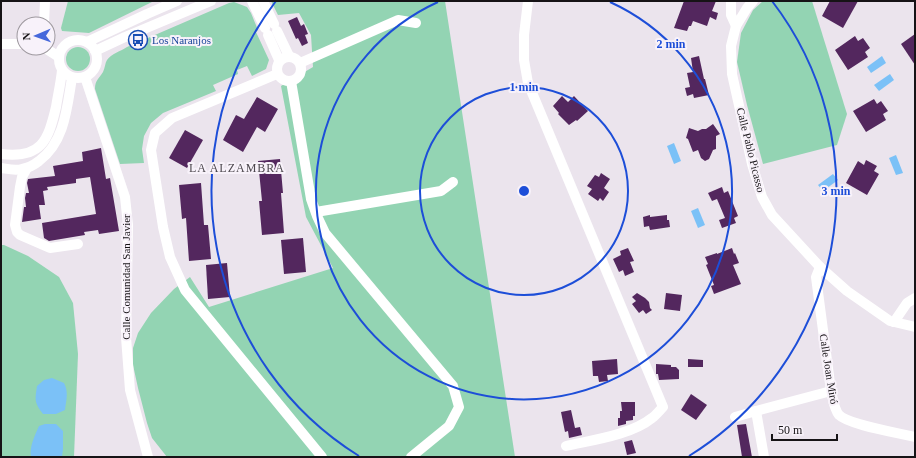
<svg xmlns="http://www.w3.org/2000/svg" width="916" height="458" viewBox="0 0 916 458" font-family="'Times New Roman',serif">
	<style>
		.green { fill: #93d4b3 }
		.water { fill: #7bc1f7 }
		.building { fill: #53275e }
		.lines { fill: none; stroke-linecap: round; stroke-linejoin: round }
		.minor { stroke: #fff; stroke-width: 10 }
		.ring { fill: none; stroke: #1d4ed8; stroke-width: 2 }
		.labels { text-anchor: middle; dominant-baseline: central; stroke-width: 4; stroke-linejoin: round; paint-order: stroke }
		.transit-label { font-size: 11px; fill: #164399; stroke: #f8f2fa; text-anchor: start }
		.street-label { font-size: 11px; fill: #161316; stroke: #f8f2fa }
		.neighbourhood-label { font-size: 12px; letter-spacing: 1px; fill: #4d484e; stroke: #f8f2fa }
		.centre { fill: #1d4ed8; stroke: #f8f2fa; stroke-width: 2 }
		.ring-label { font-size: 12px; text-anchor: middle; font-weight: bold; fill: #1d4ed8; stroke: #f8f2fa; stroke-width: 4; stroke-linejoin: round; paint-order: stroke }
	</style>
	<rect width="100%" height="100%" fill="#ebe4ed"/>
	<!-- green -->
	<g class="green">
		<polygon points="68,1 154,1 89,33 62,31 61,28"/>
		<polygon points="271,1 445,1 515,457 167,457 152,438 147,423 138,388 133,365 133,348 138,333 151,313 174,289 190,277 209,307 333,268 306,217 281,86 313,67 311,35 299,13 278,15"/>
		<polygon points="763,1 812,1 847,114 837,145 763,164 747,105 737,62 741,33 753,10"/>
		<path d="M234,2l13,5 4,6 7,17 -2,2 13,28 -3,9 -14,7 -5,-10 -10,4 1,4 -25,11 3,6 -53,22 -12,10 -7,13 -2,13 2,14 -24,1 -25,-75c0,-9 4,-10 8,-17 2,-4 2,-9 4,-12 4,-6 14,-9 20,-13l102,-44z"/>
		<circle cx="78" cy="59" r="12"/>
		<polygon points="1,245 4,245 28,256 59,277 73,303 78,354 74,457 1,457"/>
	</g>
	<!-- water -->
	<g class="water">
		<polygon points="882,56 886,63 871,73 867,67"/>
		<polygon points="890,74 894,80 879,91 874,85"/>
		<polygon points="674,143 681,161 674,164 667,146"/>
		<polygon points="896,155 903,173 896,175 889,158"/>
		<polygon points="833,174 838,180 823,191 818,185"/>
		<polygon points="698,208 705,225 698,228 691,211"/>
		<path d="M52,378l12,5c5,9 2,18 1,27l-9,4h-13c-9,-12 -8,-14 -6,-28l7,-6z"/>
		<path d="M45,424h11l7,7v18l-1,8h-31c-2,-10 4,-22 8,-31z"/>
	</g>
	<!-- building -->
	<g class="building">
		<polygon points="684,1 716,1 712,11 718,13 716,20 710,17 707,26 693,21 691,26 689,26 687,31 674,28"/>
		<polygon points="830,1 858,1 843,28 822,16"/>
		<polygon points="297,17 301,26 304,24 308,34 305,35 308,43 302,46 298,38 296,39 288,21"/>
		<polygon points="915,34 915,65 901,44"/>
		<polygon points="855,36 858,41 863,38 870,48 865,52 868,57 848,70 835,50"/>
		<polygon points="699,56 704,79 705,79 709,95 694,98 693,94 687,96 685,88 690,87 687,73 693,72 691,58"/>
		<polygon points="562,96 568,102 574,96 588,111 577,121 576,120 569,125 558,114 559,113 553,106"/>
		<polygon points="257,97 278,109 265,132 257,127 243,152 223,140 236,115 244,119"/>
		<polygon points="874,99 877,104 881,101 888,111 883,114 886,120 866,132 853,111"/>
		<polygon points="713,124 720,134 716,136 716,149 713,150 709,159 705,161 701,158 698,150 693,152 688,139 686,138 689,128 698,131 702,129 706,129"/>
		<polygon points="185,130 203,140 187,168 169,158"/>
		<polygon points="101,148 106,179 110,178 119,231 99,234 98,230 84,232 85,235 49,241 44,238 42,223 96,214 90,177 76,179 76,183 47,187 48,190 43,191 45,205 39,205 41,219 22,222 24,207 26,207 25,198 26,193 29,193 27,183 28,179 55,176 53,166 83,161 82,152"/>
		<polygon points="280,159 283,193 281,193 284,233 262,235 259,201 262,201 258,161"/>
		<polygon points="866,160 877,166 874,171 879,174 867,195 846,183 858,161 864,165"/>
		<polygon points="601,173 610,179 604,188 609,192 603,201 600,198 598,201 588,194 592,189 587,186 595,175 599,177"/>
		<polygon points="201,183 204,225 208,225 211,259 189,261 186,218 182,219 179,185"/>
		<polygon points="722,187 724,193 728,191 738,216 734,218 736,223 722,228 719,220 725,218 717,199 712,201 708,193"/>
		<polygon points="650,215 650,217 667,215 667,220 669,220 670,227 650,230 649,226 644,227 643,217"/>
		<polygon points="303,238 306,272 284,274 281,240"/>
		<polygon points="628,248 634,261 630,262 634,272 625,276 623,270 619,272 613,259 621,255 620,251"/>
		<polygon points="732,248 734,254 735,253 739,263 733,265 741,284 714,294 711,286 714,285 706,265 708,264 705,257 717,253 717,254"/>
		<polygon points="227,263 230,297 208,299 206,265"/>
		<polygon points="637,293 645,298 649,302 650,308 652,310 646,314 643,310 639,313 632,304 636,301 632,297"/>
		<polygon points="666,293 682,295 680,311 664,309"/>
		<polygon points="617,359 618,374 607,375 608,381 599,382 598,376 593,376 592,361"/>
		<polygon points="688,359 703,360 703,367 688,367"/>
		<polygon points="656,364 671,365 671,367 676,367 679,370 679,379 659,380 658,374 656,374"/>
		<polygon points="691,394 707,405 696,420 681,410"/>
		<polygon points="621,402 635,402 635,416 633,416 633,420 626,421 626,424 618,426 618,418 620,418 620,411 622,411"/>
		<polygon points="571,410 575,428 580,427 582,435 569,438 568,431 565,432 561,412"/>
		<polygon points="746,424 752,457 742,457 737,425"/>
		<polygon points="632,440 636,453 627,455 624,442"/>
	</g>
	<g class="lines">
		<!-- minor -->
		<g class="minor">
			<polyline points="252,1 265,28"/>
			<polyline points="263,1 274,24"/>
			<path d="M528,1l-4,34v25l4,23 135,324c-3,3 -7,8 -11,11 -21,17 -60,22 -86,28"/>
			<polyline points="731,1 731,15 736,26"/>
			<polyline points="753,1 747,8 736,26 731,46 732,74 752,164 762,197 772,215 820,267 847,291 890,321 915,327"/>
			<polyline points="44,24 45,1"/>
			<polyline points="277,31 289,56"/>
			<polyline points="268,35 279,60"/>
			<circle cx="78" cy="59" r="19"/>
			<polyline points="87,42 147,14 177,1"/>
			<polyline points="1,44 24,44"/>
			<polyline points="45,48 59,57"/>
			<polyline points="95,51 125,37 211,1"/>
			<circle cx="289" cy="69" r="12"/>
			<polyline points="300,63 398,20 416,23"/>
			<polyline points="277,74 172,118 155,133 151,150 163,227 170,257 185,290 322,457"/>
			<polyline points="85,77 125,197 128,225 126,337 130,390 148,457"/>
			<polyline points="291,81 311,199 317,216 325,233 453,386 459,407 449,426 411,457"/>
			<path d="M1,154c40,5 47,-13 55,-47 2,-13 5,-25 6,-37"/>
			<path d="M1,168c7,1 14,3 21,1 6,-1 12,-4 17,-8 26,-19 28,-54 33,-83"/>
			<polyline points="27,168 22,177 20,187 15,225 17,232 20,235 50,248 78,244"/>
			<polyline points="316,212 441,191 453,182"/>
			<path d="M820,267l-4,10 15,114c2,8 3,18 8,24 10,10 61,18 76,22"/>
			<polyline points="894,322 907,303 915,298"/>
			<polyline points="756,411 764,457"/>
			<polyline points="735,417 756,411 831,391"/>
		</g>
	</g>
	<!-- distance rings -->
	<g class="ring">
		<circle cx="524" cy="191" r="104"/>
		<path d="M610 2A208 208 0 1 1 438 2"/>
		<path d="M359 456A312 312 0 0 1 276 1M772 1A312 312 0 0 1 689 456"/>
	</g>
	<!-- icons -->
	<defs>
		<g id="bus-ring" transform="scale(1)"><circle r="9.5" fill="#f8f2fa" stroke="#1a4fb4" stroke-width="1.5"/><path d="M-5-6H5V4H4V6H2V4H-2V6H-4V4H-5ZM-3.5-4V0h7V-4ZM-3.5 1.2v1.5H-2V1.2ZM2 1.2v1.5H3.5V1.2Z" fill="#1a4fb4"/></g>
	</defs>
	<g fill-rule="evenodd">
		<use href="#bus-ring" x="138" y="40"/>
	</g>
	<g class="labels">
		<!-- transit labels -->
		<g class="transit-label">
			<text x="152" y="40">Los Naranjos</text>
		</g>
		<!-- street labels -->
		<g class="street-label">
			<text transform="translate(751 150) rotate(76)">Calle Pablo Picasso</text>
			<text transform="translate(126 277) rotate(-90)">Calle Comunidad San Javier</text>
			<text transform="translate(829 369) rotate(81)">Calle Joan Miró</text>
		</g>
		<!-- neighbourhood labels -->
		<g class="neighbourhood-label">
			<text x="237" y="168">LA ALZAMBRA</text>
		</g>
	</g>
	<circle cx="524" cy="191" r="6" class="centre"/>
	<g class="ring-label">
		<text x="671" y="48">2 min</text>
		<text x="524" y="91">1 min</text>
		<text x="836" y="195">3 min</text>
	</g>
	<!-- border -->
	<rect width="916" height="458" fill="none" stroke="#161316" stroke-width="4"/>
	<!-- north arrow -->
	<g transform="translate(36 36) rotate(268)"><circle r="19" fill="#f8f2fa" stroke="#9e999f"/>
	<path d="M0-3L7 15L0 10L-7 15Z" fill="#4668db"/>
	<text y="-6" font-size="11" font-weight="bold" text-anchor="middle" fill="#161316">N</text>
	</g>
	<!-- scale -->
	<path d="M772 434v6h65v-6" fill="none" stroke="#161316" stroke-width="2"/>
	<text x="778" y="434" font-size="12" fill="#161316" stroke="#f8f2fa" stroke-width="3" paint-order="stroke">50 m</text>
</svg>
